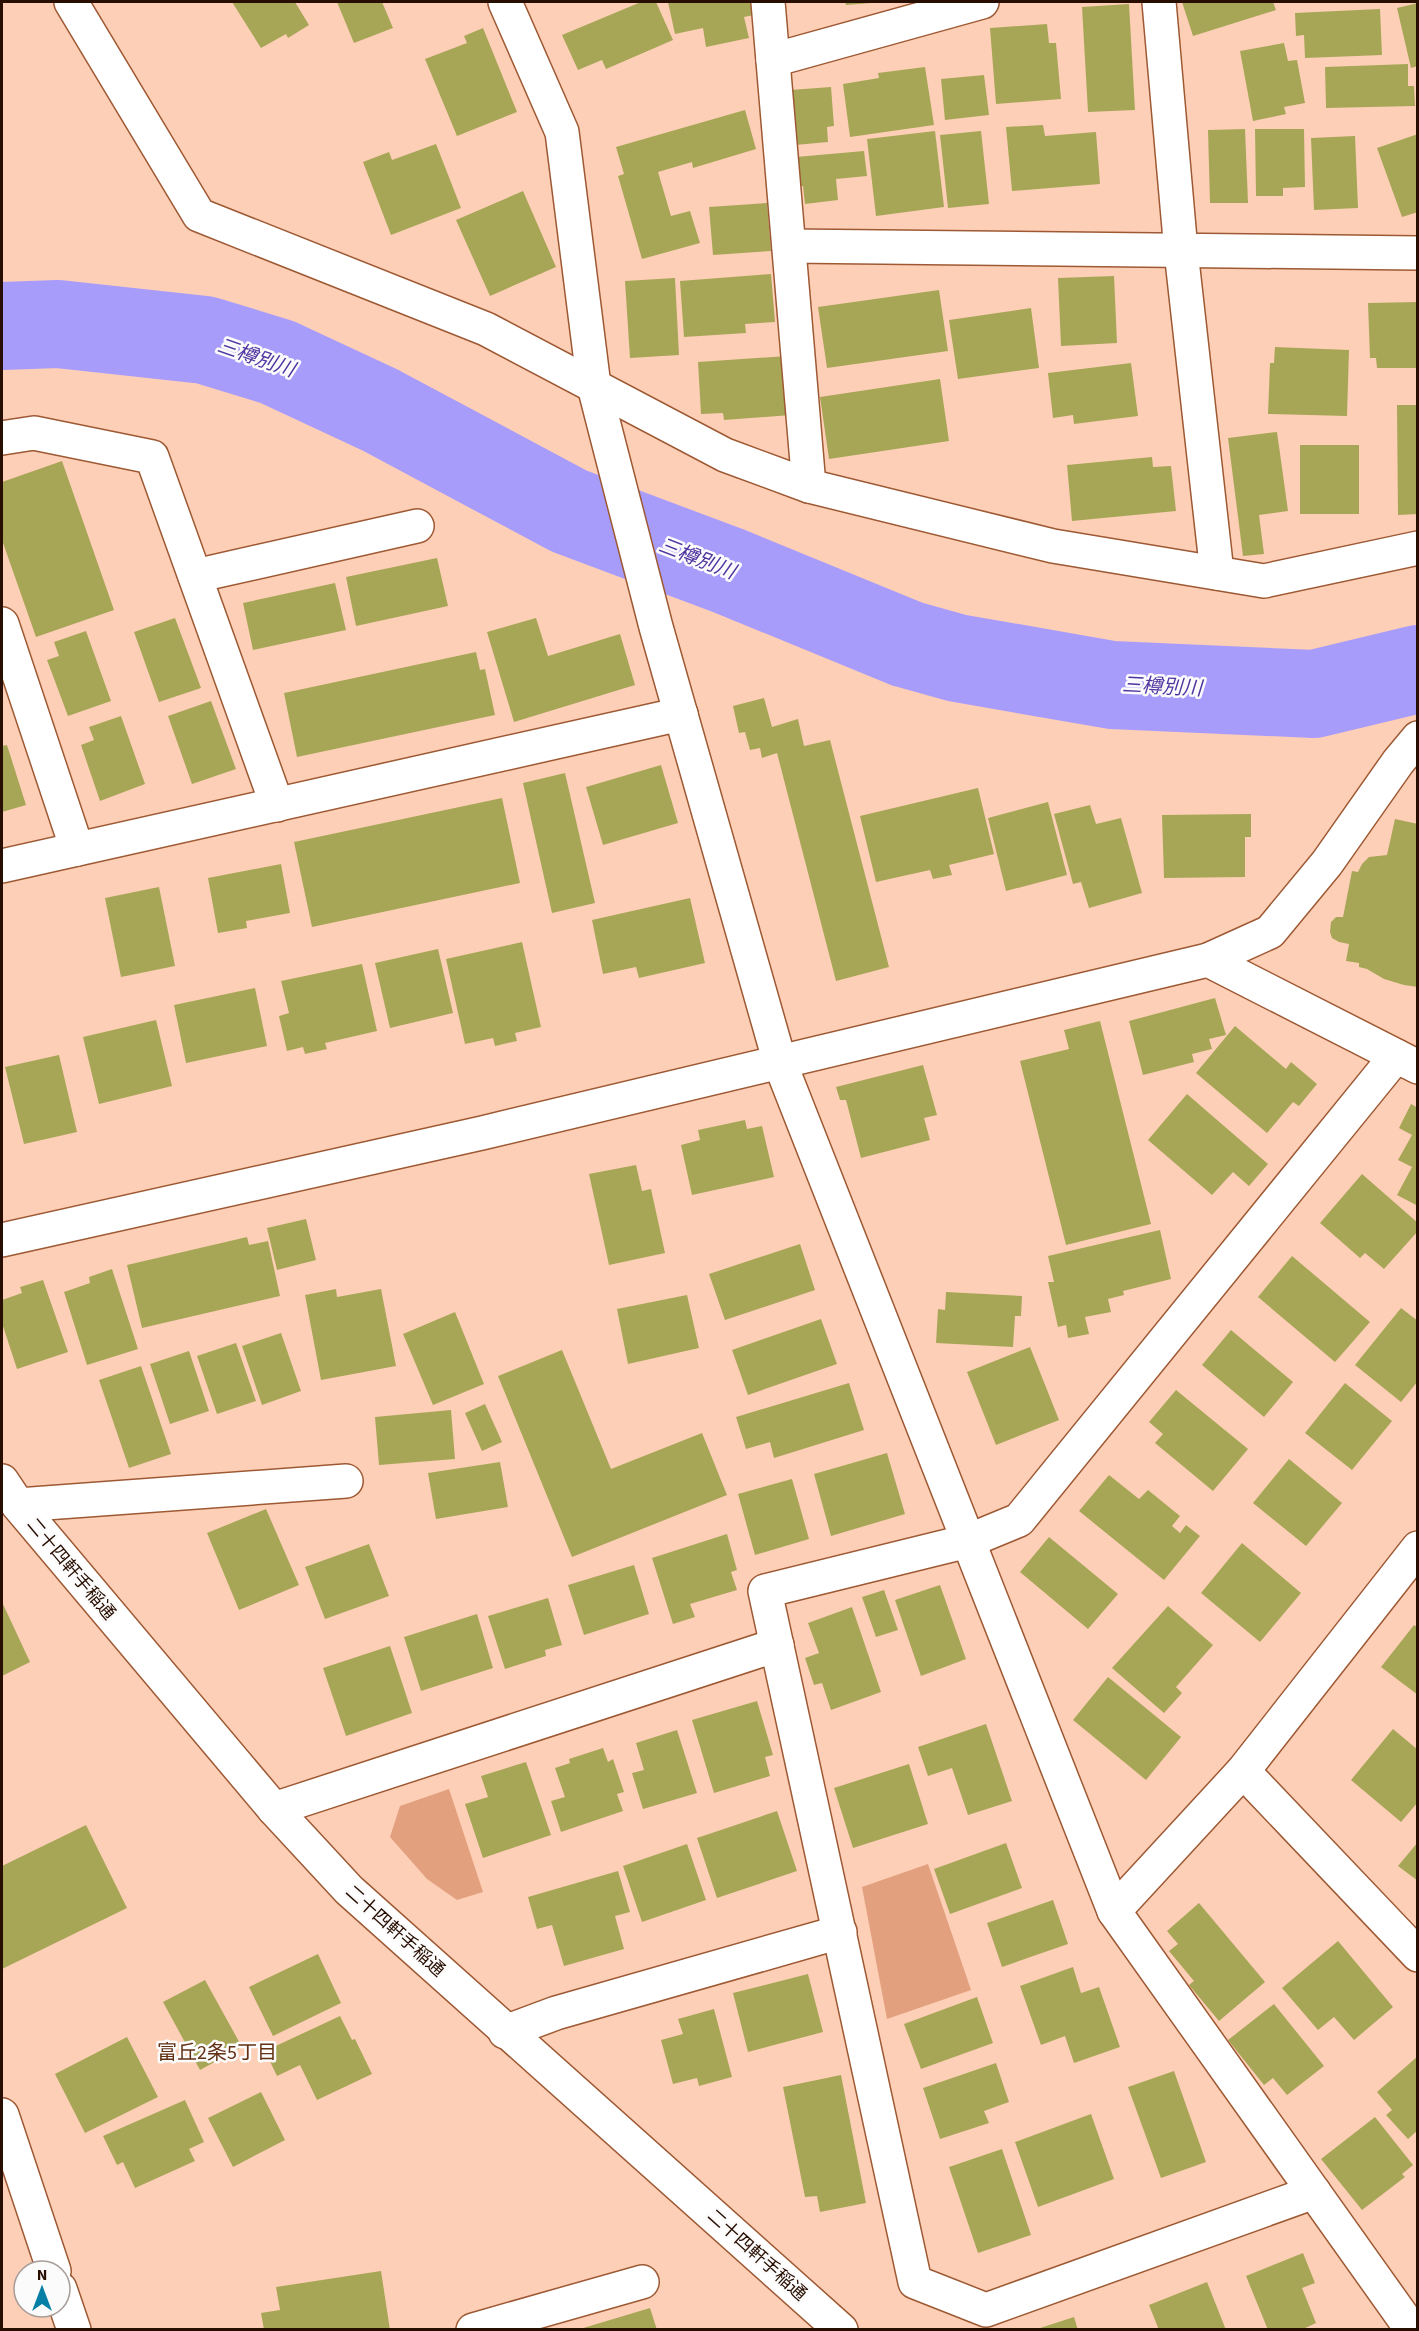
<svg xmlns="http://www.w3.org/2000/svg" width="1419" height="2331" viewBox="0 0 1419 2331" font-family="'Source Sans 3','Noto Sans JP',sans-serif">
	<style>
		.green { fill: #e2a07e }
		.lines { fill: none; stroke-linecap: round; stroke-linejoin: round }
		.river { stroke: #a89cfb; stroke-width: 88 }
		.building { fill: #a7a656 }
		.minor-casing { stroke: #9d5933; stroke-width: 36 }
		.minor { stroke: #fff; stroke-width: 33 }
		.labels { text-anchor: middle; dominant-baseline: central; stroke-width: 5; stroke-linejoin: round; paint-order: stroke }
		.street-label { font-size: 18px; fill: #280d01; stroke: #fbfbfb }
		.water-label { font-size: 20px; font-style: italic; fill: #4f35a1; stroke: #fbfbfb }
		.neighbourhood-label { font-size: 20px; fill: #623013; stroke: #fbfbfb }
	</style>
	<rect width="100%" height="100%" fill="#fecfb7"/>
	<!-- green -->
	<g class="green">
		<polygon points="449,1789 483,1892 457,1900 427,1879 390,1837 400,1806"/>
		<polygon points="928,1864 971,1990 887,2019 862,1887"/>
	</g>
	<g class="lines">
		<!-- river -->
		<polyline class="river" points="2,326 58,324 205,340 277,362 380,410 569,511 729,571 907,644 957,658 1112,685 1314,694 1418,669"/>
	</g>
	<!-- building -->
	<g class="building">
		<polygon points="232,2 295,2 309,25 288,38 286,34 261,48"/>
		<polygon points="337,2 382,2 393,28 354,43"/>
		<polygon points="641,2 656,2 673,40 606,69 602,60 578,70 562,35"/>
		<polygon points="668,2 751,2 754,15 744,17 749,38 706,47 703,28 675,34"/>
		<polygon points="845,2 870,2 871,3 846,5"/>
		<polygon points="1182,2 1273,2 1276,10 1193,36"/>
		<polygon points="1418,3 1418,66 1411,68 1397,8"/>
		<polygon points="1129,4 1135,110 1088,112 1082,7"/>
		<polygon points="1380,9 1382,55 1305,58 1304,35 1296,36 1295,13"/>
		<polygon points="1047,24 1049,43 1056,43 1061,99 996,104 990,28"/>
		<polygon points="483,28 517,112 457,136 425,59 467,43 464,36"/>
		<polygon points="1284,43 1288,61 1297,60 1305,103 1284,107 1286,114 1253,121 1240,51"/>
		<polygon points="1408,64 1408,86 1414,86 1415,106 1326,108 1325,67"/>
		<polygon points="925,67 934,125 850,137 843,84 879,78 878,73"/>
		<polygon points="984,75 989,115 945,120 941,79"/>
		<polygon points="831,87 834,126 827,127 828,142 795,145 790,90"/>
		<polygon points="745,110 756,149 693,168 692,162 658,172 671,216 690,211 700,243 642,259 618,176 624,174 616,147"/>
		<polygon points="1043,125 1045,136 1096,132 1100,184 1012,191 1006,127"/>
		<polygon points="1245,129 1248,203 1210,203 1208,130"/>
		<polygon points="1255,129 1304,129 1305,187 1283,188 1283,196 1256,196"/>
		<polygon points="935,131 944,207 876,216 867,139"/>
		<polygon points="981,131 989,204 948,208 940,135"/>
		<polygon points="1418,134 1418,212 1402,217 1377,148"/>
		<polygon points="1355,136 1358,208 1314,210 1311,138"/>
		<polygon points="436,144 461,208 391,235 363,162 389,152 392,160"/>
		<polygon points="864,151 867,176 836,179 838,200 805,204 803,186 799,186 796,157"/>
		<polygon points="523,191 556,267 490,296 456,220"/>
		<polygon points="767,203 771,251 713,255 709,207"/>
		<polygon points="771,274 775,322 745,324 746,333 684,337 680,281"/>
		<polygon points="1114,276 1117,343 1061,346 1058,278"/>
		<polygon points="675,278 679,355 630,358 625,281"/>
		<polygon points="939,290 948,351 827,368 818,307"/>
		<polygon points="1418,302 1418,368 1377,368 1376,358 1370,358 1368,303"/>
		<polygon points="1031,308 1039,368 958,379 949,320"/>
		<polygon points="1275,347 1349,350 1347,416 1268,414 1270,363 1274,363"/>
		<polygon points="787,356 791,415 724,420 723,413 701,414 698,362"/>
		<polygon points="1131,363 1138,416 1074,424 1073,415 1053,418 1048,373"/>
		<polygon points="940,379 949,441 829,459 820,397"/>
		<polygon points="1397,405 1418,405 1418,514 1398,515"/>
		<polygon points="1277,432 1288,511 1259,515 1264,554 1243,556 1228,438"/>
		<rect x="1300" y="445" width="59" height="69"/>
		<polygon points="1152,457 1153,467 1171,466 1176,511 1072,521 1067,465"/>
		<polygon points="62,461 114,610 36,637 2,540 2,482"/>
		<polygon points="437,558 448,606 356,626 346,577"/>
		<polygon points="335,583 346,630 253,650 243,603"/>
		<polygon points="175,618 201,688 159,702 134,632"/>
		<polygon points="536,618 548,656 620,634 635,685 514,722 487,632"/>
		<polygon points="86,631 111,701 68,716 47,660 59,656 54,642"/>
		<polygon points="476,652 480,670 485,669 495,715 297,757 284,693"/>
		<polygon points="764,698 772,727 798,719 804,746 830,740 889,967 836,981 777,753 762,758 760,748 750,750 745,732 739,733 733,706"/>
		<polygon points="211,701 236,769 192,784 168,716"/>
		<polygon points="121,716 145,784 100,801 81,745 94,740 89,727"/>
		<polygon points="7,745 26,805 2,812 2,746"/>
		<polygon points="661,765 678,823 603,845 586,787"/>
		<polygon points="565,773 595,903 552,913 523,783"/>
		<polygon points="978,788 994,854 949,865 952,875 933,879 930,870 876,882 860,816"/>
		<polygon points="502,798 520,883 312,927 294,842"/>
		<polygon points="1048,802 1067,875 1006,891 988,818"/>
		<polygon points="1090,805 1096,824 1121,818 1142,893 1089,908 1081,882 1073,884 1054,814"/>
		<polygon points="1251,814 1251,837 1245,837 1245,877 1164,878 1162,815"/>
		<polygon points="1395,819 1418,824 1418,987 1404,985 1384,979 1367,969 1359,967 1359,963 1346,961 1349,944 1339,942 1332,938 1330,932 1331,922 1336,917 1343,917 1352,871 1358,872 1362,864 1369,857 1387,855"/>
		<polygon points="281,864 290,913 246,921 247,928 218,933 208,878"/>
		<polygon points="159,887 175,966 121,977 105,898"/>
		<polygon points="690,898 705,963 639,978 636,967 603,974 592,920"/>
		<polygon points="522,942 541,1027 515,1033 517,1041 495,1046 493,1038 465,1044 446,959"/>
		<polygon points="438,949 453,1013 390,1028 375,963"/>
		<polygon points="362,964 377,1031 325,1043 327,1049 305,1054 303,1047 287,1051 279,1016 289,1013 281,981"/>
		<polygon points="255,988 267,1046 186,1063 174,1005"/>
		<polygon points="1215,998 1226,1035 1209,1039 1212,1049 1192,1054 1194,1062 1143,1075 1129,1021"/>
		<polygon points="156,1020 172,1086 99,1104 83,1037"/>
		<polygon points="1100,1021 1151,1224 1066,1245 1020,1061 1069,1049 1064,1030"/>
		<polygon points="1235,1026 1286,1069 1291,1062 1317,1084 1299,1106 1293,1102 1267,1133 1196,1073"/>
		<polygon points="59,1055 77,1132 24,1144 5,1067"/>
		<polygon points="923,1065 937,1115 924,1118 930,1140 861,1158 846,1100 840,1100 836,1087"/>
		<polygon points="1187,1094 1268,1164 1249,1186 1233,1172 1212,1195 1148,1140"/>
		<polygon points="1411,1104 1418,1108 1418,1206 1397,1195 1412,1167 1398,1160 1412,1135 1399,1128"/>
		<polygon points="745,1120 747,1129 762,1126 774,1177 692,1195 681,1145 700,1140 698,1130"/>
		<polygon points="636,1165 642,1191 651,1189 665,1253 609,1265 589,1174"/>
		<polygon points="1362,1174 1418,1223 1418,1231 1384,1269 1365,1253 1360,1258 1320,1223"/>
		<polygon points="306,1219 316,1260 277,1270 267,1228"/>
		<polygon points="1160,1230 1171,1279 1123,1291 1124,1295 1108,1299 1111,1312 1085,1317 1089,1334 1068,1338 1066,1325 1058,1327 1048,1282 1054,1282 1048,1256"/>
		<polygon points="247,1237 249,1245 268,1241 280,1296 142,1328 127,1265"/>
		<polygon points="800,1244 815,1290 725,1320 709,1274"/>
		<polygon points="1292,1256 1370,1322 1335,1362 1258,1297"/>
		<polygon points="112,1269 138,1349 87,1365 64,1292 90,1283 89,1277"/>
		<polygon points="43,1280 68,1352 17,1369 2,1323 2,1300 22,1293 20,1287"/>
		<polygon points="336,1289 337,1297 381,1289 396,1366 321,1380 305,1295"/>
		<polygon points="946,1292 1022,1296 1021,1316 1015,1316 1013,1347 936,1343 938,1309 945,1310"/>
		<polygon points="687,1295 699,1348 628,1364 617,1309"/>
		<polygon points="1401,1308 1418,1321 1418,1381 1401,1402 1355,1365"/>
		<polygon points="455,1312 484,1384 433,1405 403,1334"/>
		<polygon points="821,1319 837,1364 748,1395 732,1350"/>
		<polygon points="1231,1330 1293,1382 1264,1417 1202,1365"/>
		<polygon points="281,1333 301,1391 262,1405 242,1346"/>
		<polygon points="236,1343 256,1401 217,1414 197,1356"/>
		<polygon points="1030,1347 1059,1420 996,1445 967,1372"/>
		<polygon points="562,1350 611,1469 702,1433 727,1495 572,1557 498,1376"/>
		<polygon points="189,1351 209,1411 170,1424 150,1364"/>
		<polygon points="141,1366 171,1454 129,1468 99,1380"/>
		<polygon points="849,1383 864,1430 774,1458 770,1442 746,1449 736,1417"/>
		<polygon points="1345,1383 1392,1421 1352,1470 1305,1433"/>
		<polygon points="1176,1390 1248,1449 1213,1491 1155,1443 1163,1434 1149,1422"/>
		<polygon points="485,1404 502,1442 482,1451 465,1413"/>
		<polygon points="451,1410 455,1459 379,1465 375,1417"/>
		<polygon points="887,1453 905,1514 831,1536 814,1474"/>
		<polygon points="1289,1459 1342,1503 1306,1546 1253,1503"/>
		<polygon points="500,1462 508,1507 436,1519 428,1473"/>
		<polygon points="1109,1475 1139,1499 1148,1490 1180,1516 1172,1526 1180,1533 1186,1525 1200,1536 1164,1580 1079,1511"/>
		<polygon points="792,1479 809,1539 755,1555 738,1494"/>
		<polygon points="266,1509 299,1585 239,1610 207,1533"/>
		<polygon points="727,1534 737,1570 731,1572 737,1590 690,1604 695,1617 673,1624 652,1558"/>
		<polygon points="1049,1537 1118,1594 1088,1629 1020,1572"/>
		<polygon points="1242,1543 1301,1593 1260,1642 1201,1593"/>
		<polygon points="369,1544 389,1596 325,1619 305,1567"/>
		<polygon points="634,1565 649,1614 584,1635 568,1585"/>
		<polygon points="940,1585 966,1659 921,1676 895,1600"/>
		<polygon points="884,1590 898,1630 876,1637 862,1597"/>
		<polygon points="548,1598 562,1645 545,1650 546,1656 505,1669 488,1616"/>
		<polygon points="2,1602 30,1662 2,1676"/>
		<polygon points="1168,1606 1213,1645 1176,1687 1182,1693 1164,1713 1112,1668"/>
		<polygon points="852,1607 881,1692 831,1710 822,1683 814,1685 805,1658 819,1653 808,1623"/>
		<polygon points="477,1614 493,1668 421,1691 404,1637"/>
		<polygon points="1414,1625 1418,1628 1418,1695 1381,1667"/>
		<polygon points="390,1646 412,1713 346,1736 323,1668"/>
		<polygon points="1108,1677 1181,1737 1146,1780 1073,1720"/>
		<polygon points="757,1701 773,1755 765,1757 770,1776 714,1793 692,1720"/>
		<polygon points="986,1724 1012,1801 968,1815 952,1768 928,1776 918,1747"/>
		<polygon points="1393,1729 1418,1750 1418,1802 1401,1822 1351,1780"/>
		<polygon points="677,1730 697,1793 643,1809 632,1773 644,1770 636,1743"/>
		<polygon points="603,1748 608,1762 613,1759 624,1792 617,1794 623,1811 561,1832 551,1801 565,1797 555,1768 570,1763 569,1759"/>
		<polygon points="526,1762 551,1835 483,1858 465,1804 488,1797 481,1776"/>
		<polygon points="909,1764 928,1824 853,1848 834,1788"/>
		<polygon points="777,1811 797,1871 717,1898 697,1838"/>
		<polygon points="86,1825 127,1908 2,1969 2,1866"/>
		<polygon points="1418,1842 1418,1881 1398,1866"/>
		<polygon points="1006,1843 1022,1888 950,1914 934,1869"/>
		<polygon points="687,1844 706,1900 642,1922 623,1866"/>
		<polygon points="618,1871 630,1912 615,1916 624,1949 564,1966 552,1925 537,1929 528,1897"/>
		<polygon points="1053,1900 1068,1944 1002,1967 987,1923"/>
		<polygon points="1199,1903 1265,1982 1219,2021 1189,1985 1194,1981 1169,1951 1178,1944 1167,1931"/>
		<polygon points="1338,1941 1393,2007 1354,2040 1334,2017 1318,2030 1282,1988"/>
		<polygon points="318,1954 341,2003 273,2036 249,1987"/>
		<polygon points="1073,1967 1081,1993 1099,1987 1120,2047 1074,2063 1065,2036 1041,2045 1020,1986"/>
		<polygon points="808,1974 823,2032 748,2052 733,1993"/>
		<polygon points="205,1980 242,2047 200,2070 163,2002"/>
		<polygon points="977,1997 993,2043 921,2069 904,2024"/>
		<polygon points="1274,2004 1324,2066 1287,2095 1273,2078 1264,2085 1228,2040"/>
		<polygon points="714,2009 732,2077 699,2086 697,2078 673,2084 661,2040 683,2034 678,2019"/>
		<polygon points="340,2016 352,2040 355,2039 372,2074 317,2100 300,2065 277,2076 265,2051"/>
		<polygon points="127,2037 158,2097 85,2133 55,2074"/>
		<polygon points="1418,2056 1418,2130 1408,2139 1386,2115 1392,2110 1377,2092"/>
		<polygon points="996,2063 1009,2102 984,2111 989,2123 940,2139 923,2088"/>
		<polygon points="1174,2071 1206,2162 1161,2178 1128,2087"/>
		<polygon points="841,2075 866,2203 820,2212 817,2196 805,2197 783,2087"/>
		<polygon points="261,2092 285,2140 233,2167 208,2118"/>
		<polygon points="185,2100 204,2142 189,2149 195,2161 135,2188 123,2162 117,2165 103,2136"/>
		<polygon points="1091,2114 1114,2179 1038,2207 1015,2142"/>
		<polygon points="1375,2117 1413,2165 1402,2174 1405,2177 1362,2210 1321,2159"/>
		<polygon points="1002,2149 1031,2235 978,2253 949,2167"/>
		<polygon points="1303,2253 1315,2283 1302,2288 1316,2323 1301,2330 1268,2330 1246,2276"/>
		<polygon points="381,2271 390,2330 264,2330 261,2313 280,2310 276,2287"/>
		<polygon points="1207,2282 1226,2330 1159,2330 1149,2305"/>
		<polygon points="650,2308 657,2330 580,2330 580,2329"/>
		<polygon points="1074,2317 1078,2330 1037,2330 1037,2329"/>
	</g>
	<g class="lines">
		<!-- minor casing -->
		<g class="minor-casing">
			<g id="minor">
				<polyline points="71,2 199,215 486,329 725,455 809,486 1053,546 1264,581 1418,548"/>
				<polyline points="505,2 562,132 594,386 656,627 780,1063 1114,1911 1412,2330"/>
				<polyline points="768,2 809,486"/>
				<polyline points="1159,2 1181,251 1217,573"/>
				<polyline points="773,60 982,2"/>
				<polyline points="789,246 1418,253"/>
				<polyline points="2,438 34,433 152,457 277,805"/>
				<polyline points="195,576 417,526"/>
				<polyline points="2,624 77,849"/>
				<polyline points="2,866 681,714"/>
				<polyline points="1208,960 1418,1067"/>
				<polyline points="2,1240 482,1133 1208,960 1270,932 1327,863 1398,762 1418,738"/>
				<polyline points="2,1481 18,1505 274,1809 349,1890 841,2330"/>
				<polyline points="18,1505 346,1481"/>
				<polyline points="1243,1771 1418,1955"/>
				<polyline points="274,1809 777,1645"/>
				<polyline points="1114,1911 1243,1771 1418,1548"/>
				<polyline points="505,2032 556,2013 840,1932"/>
				<polyline points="2,2115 54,2271"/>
				<polyline points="1314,2192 986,2310 915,2282 765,1591 968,1541 1019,1520 1396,1056"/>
				<polyline points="60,2289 74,2330"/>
				<polyline points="473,2330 642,2282"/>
			</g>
		</g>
		<!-- minor -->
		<use href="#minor" class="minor"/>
	</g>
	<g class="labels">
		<!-- street labels -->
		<g class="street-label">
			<text transform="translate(71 1569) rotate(50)">二十四軒手稲通</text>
			<text transform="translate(395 1931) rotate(42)">二十四軒手稲通</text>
			<text transform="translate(757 2255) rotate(42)">二十四軒手稲通</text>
		</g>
		<!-- water labels -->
		<g class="water-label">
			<text transform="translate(256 358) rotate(19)">三樽別川</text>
			<text transform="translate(697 559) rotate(21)">三樽別川</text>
			<text transform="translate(1162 687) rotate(3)">三樽別川</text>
		</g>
		<!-- neighbourhood labels -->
		<g class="neighbourhood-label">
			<text x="217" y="2053">富丘2条5丁目</text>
		</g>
	</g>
	<!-- border -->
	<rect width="1419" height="2331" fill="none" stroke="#280d01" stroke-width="6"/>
	<!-- north arrow -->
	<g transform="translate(42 2289)"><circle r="28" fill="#fbfbfb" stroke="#a79c97" stroke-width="1.5"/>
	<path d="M0-4.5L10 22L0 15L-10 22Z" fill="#067fa6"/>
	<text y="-9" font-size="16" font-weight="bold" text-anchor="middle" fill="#280d01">N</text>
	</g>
</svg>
